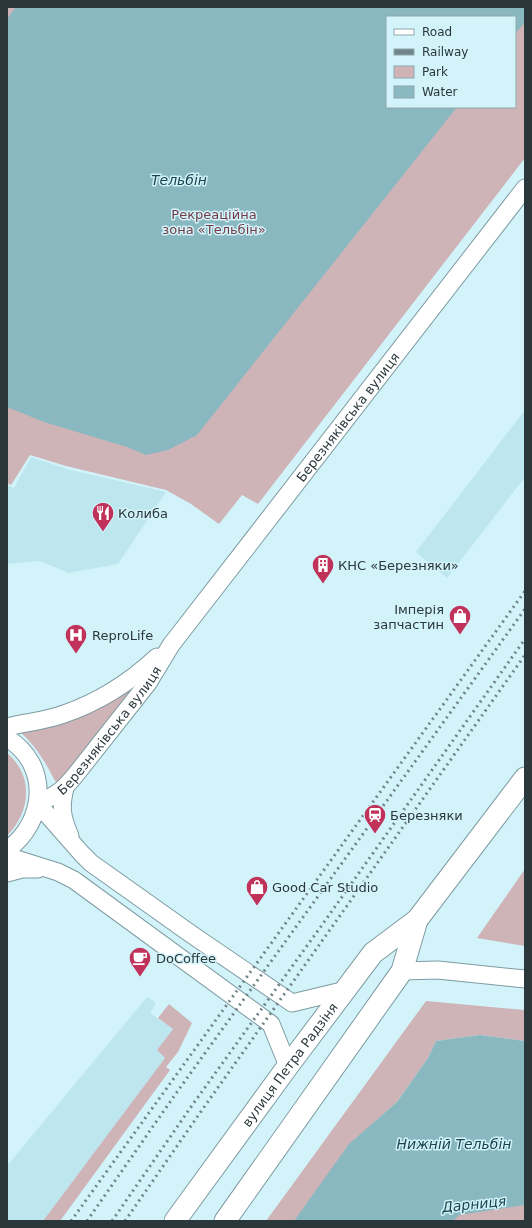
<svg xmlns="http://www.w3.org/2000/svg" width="532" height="1228" viewBox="0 0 532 1228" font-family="'DejaVu Sans',sans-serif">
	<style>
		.built { fill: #bde6ee }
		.green { fill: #ceb3b7; fill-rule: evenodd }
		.water { fill: #89b8c1 }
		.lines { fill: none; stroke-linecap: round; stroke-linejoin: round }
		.minor-casing { stroke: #7d9ba1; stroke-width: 19 }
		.major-casing { stroke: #7d9ba1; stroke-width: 23 }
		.minor { stroke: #fff; stroke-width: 17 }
		.major { stroke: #fff; stroke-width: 21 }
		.rail { stroke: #70858a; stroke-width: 3; stroke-dasharray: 2 4; stroke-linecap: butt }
		.labels { text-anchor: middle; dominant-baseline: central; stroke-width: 3; stroke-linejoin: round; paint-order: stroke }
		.park-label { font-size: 13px; fill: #753c47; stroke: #d3f3fa }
		.street-label { font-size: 13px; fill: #2b383b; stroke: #d3f3fa }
		.poi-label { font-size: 13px; fill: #2b383b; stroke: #d3f3fa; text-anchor: start }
		.water-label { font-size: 14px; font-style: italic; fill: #19444c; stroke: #d3f3fa }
	</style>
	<rect width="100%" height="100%" fill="#d3f3fa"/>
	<!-- built -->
	<g class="built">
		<polygon points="525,410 525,477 447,578 416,552"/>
		<polygon points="31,457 67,469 166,492 118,564 68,573 40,561 7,564 7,485 14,488"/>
		<polygon points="147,997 156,1003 150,1013 173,1029 157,1050 165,1058 43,1221 7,1221 7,1166"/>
	</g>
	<!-- green -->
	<g class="green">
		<path d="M7,7h518v151l-267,346 -16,-9 -23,29 -28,-20 -25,-14 -100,-24 -36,-11 -19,30 -4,-2zM387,17h128v90h-128z"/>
		<path d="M137,683l4,2 -82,97 -4,-1c-9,-18 -19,-35 -35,-49z"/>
		<path d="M7,753c27,23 24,58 0,83z"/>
		<polygon points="525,869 525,946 477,938"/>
		<polygon points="426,1001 525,1010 525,1041 480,1035 436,1041 428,1058 397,1102 351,1143 525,1072 525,1221 266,1221"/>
		<polygon points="169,1004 192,1023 178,1052 166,1067 170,1070 60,1221 43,1221 165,1058 157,1050 173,1029 158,1018"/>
	</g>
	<!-- water -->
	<g class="water">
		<polygon points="16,7 525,7 525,22 515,34 515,17 387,17 387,107 457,107 197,435 168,450 146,455 127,447 44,422 7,407 7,19"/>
		<polygon points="480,1035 525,1041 525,1205 459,1215 453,1221 294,1221 349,1144 397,1102 428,1058 436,1041"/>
	</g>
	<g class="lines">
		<!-- minor casing -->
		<g class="minor-casing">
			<g id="minor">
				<path d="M7,727c19,-5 38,-6 57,-13 35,-12 66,-32 93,-57"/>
				<path d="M7,738c44,27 39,84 0,112"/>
				<path d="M65,788c-5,19 -3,30 5,48"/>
				<path id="s1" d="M38,804c19,-10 25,-13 39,-31l71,-90 23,-38 354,-457"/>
				<polyline points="38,804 82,854 91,863 191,934 292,1003 346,990"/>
				<polyline points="7,856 58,872 74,880 271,1024 288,1066"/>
				<polyline points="7,873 22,869 38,869"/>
				<polyline points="402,971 438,970 525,979"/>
			</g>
		</g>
		<!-- major casing -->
		<g class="major-casing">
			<g id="major">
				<path id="s2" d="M175,1221l113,-155 85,-113 44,-33 108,-142"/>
				<polyline points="225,1221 402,971 417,920"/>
			</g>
		</g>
		<!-- minor -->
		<use href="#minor" class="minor"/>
		<!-- major -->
		<use href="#major" class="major"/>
		<!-- rail -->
		<g class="rail">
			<polyline points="71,1221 525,591"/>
			<polyline points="87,1221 177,1092 525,609"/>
			<polyline points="112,1221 193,1104 322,925 525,639"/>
			<polyline points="125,1221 202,1110 525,655"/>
		</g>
	</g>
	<!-- icons -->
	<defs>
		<g id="restaurant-pin" transform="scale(1.15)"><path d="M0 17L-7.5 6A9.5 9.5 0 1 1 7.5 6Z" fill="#c1325b" stroke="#d3f3fa"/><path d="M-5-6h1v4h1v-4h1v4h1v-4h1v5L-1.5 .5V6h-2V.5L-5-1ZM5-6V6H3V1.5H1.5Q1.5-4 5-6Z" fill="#fff"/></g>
		<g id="building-pin" transform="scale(1.15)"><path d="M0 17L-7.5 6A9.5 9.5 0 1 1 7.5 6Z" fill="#c1325b" stroke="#d3f3fa"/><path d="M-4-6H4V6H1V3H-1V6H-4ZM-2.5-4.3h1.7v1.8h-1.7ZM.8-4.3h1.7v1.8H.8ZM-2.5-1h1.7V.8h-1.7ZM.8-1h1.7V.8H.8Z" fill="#fff"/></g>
		<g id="shop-pin" transform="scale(1.15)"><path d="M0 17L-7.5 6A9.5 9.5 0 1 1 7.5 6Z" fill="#c1325b" stroke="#d3f3fa"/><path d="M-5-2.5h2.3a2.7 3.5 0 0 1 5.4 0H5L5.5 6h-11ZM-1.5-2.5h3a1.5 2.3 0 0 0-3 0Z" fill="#fff"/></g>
		<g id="hospital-pin" transform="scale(1.15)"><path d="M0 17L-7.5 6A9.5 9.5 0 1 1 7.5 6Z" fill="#c1325b" stroke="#d3f3fa"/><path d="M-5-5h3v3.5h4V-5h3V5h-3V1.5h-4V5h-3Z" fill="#fff"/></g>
		<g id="station-pin" transform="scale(1.15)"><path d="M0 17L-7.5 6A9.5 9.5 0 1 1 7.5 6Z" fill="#c1325b" stroke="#d3f3fa"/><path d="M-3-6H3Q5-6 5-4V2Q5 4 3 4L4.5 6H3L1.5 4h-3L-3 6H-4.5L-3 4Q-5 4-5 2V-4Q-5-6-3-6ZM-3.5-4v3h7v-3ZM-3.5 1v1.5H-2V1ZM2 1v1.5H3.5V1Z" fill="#fff"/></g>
		<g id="cafe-pin" transform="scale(1.15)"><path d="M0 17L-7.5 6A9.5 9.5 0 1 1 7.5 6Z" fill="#c1325b" stroke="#d3f3fa"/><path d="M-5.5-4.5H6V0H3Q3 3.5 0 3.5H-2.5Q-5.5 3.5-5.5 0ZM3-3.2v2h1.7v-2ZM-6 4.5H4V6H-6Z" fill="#fff"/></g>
	</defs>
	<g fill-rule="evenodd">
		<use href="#restaurant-pin" x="103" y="513"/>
		<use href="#building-pin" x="323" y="565"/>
		<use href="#shop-pin" x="460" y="616"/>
		<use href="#hospital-pin" x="76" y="635"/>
		<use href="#station-pin" x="375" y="815"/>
		<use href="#shop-pin" x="257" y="887"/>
		<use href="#cafe-pin" x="140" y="958"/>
	</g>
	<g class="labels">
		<!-- park labels -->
		<g class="park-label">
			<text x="214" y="214">Рекреаційна<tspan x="214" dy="15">зона «Тельбін»</tspan></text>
		</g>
		<!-- street labels -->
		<g class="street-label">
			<text stroke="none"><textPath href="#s1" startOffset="498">Березняківська вулиця</textPath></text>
			<text stroke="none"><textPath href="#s1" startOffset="104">Березняківська вулиця</textPath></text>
			<text stroke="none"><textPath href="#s2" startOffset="194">вулиця Петра Радзіня</textPath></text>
		</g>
		<!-- poi labels -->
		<g class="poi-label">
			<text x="118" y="513">Колиба</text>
			<text x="338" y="565">КНС «Березняки»</text>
			<text x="444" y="609" text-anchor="end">Імперія<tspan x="444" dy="15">запчастин</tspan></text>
			<text x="92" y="635">ReproLife</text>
			<text x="390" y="815">Березняки</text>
			<text x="272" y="887">Good Car Studio</text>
			<text x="156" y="958">DoCoffee</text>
		</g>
		<!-- water labels -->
		<g class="water-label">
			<text x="179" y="180">Тельбін</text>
			<text x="454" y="1144">Нижній Тельбін</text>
			<text transform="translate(474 1204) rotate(-6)">Дарниця</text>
		</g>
	</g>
	<!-- border -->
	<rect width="532" height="1228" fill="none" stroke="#2b383b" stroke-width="16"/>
	<!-- legend -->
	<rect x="386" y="16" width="130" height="92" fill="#d3f3fa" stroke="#90a8ae"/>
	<rect x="394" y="29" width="20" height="6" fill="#ffffff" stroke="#90a8ae"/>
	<text x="422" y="36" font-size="12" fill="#2b383b">Road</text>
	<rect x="394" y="49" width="20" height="6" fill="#70858a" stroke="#90a8ae"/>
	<text x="422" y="56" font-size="12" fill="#2b383b">Railway</text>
	<rect x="394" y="66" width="20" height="12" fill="#ceb3b7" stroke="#90a8ae"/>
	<text x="422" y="76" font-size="12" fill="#2b383b">Park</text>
	<rect x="394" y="86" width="20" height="12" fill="#89b8c1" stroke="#90a8ae"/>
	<text x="422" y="96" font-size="12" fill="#2b383b">Water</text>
</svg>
